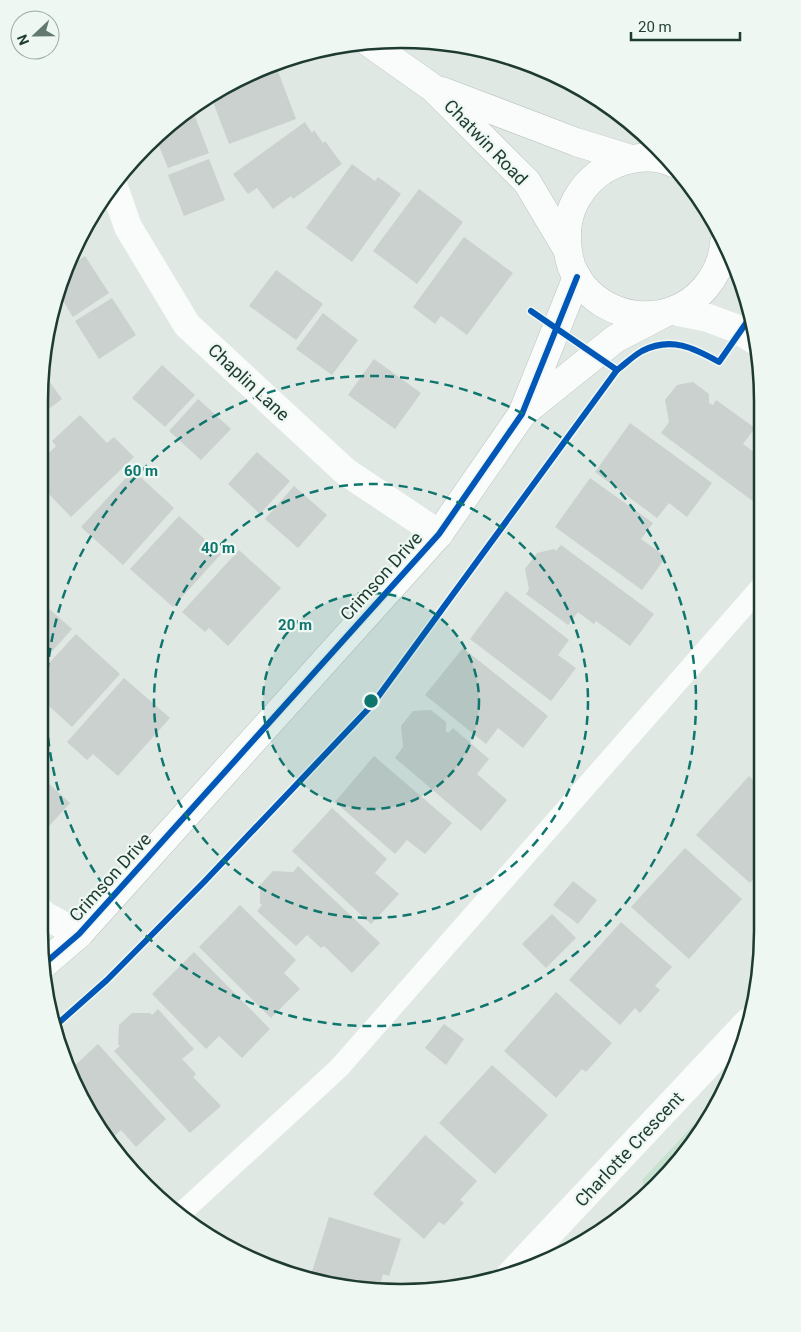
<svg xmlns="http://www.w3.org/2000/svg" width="801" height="1332" viewBox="0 0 801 1332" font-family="Roboto,sans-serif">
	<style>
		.green { fill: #c8e2cf }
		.building { fill: #cbd1ce }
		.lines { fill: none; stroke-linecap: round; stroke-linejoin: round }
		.secondary-casing { stroke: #bac4bf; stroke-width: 29 }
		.lane { stroke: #fafcfb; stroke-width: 21 }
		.street { stroke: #fafcfb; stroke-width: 28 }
		.secondary { stroke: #fafcfb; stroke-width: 28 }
		.cycleway-casing { stroke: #eef7f2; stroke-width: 9 }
		.cycleway { stroke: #0057b8; stroke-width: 6 }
		.ring { fill: none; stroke: #0f766e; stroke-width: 2.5; stroke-dasharray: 9 6 }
		.labels { text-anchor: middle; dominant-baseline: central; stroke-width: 4.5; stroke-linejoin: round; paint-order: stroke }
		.street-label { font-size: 18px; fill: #1e3b31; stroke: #eef7f2 }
		.rim { fill: none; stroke: #1e3b31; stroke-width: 2.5 }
		.centre { fill: #0f766e; stroke: #eef7f2; stroke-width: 2.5 }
		.ring-label { font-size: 15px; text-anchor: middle; font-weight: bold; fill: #0f766e; stroke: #eef7f2; stroke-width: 4.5; stroke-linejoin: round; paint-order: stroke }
	</style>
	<rect width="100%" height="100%" fill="#e0e8e4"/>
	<!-- green -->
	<polygon class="green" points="717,1100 701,1133 646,1192 642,1180"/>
	<!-- building -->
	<g class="building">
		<polygon points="276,66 296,119 229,144 210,94 231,83"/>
		<polygon points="191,106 209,153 168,168 155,136"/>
		<polygon points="305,122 312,133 314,130 323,143 325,141 342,164 293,199 291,196 273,209 257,188 248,194 233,174"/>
		<polygon points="209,159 225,200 184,216 168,175"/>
		<polygon points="352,164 375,181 378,177 401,194 352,262 306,228"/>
		<polygon points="419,189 463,222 417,284 373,251"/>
		<polygon points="464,237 513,273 467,335 441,316 435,324 413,307"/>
		<polygon points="85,256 109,293 73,317 57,291 58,284 66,269"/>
		<polygon points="276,270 323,304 296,340 249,306"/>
		<polygon points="112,298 136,335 99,359 75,321"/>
		<polygon points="323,313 358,340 332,375 296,349"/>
		<polygon points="374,359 421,393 395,429 348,395"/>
		<polygon points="162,365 195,395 165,427 132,398"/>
		<polygon points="41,370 62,399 39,416 40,377"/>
		<polygon points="693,382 709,394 709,403 713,405 716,400 755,428 743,444 761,457 761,492 754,502 661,433 669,422 665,400 677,385"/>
		<polygon points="198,399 231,429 201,460 169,431"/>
		<polygon points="80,415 107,443 114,437 134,457 71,517 39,484 39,463 56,446 52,441"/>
		<polygon points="630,423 712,483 687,517 669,503 657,518 595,472"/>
		<polygon points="257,452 290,481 260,514 228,484"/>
		<polygon points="133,470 174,508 123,565 81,527"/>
		<polygon points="590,478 653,523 641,539 666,557 642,590 555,527"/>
		<polygon points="294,486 327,515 298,548 265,519"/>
		<polygon points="179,516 221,554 173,607 130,569"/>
		<polygon points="561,545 654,614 630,646 596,621 594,624 578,612 568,625 526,594 529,589 525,569 537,553 554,549 556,551"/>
		<polygon points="239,550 281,588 228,646 209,628 205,632 182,612"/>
		<polygon points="506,591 569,640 558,655 576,668 551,701 470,639"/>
		<polygon points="39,600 72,629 39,666"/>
		<polygon points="76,634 120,674 72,727 39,697 39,674"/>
		<polygon points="463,648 548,716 523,748 498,728 486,744 425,695"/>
		<polygon points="761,671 761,689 753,679"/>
		<polygon points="124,678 170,718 118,776 93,754 87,760 67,742"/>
		<polygon points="431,710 446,722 446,731 448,733 453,728 489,759 477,774 507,800 481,831 395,758 403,747 401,726 413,711"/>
		<polygon points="374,756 452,823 425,854 407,840 395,854 335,802"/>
		<polygon points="39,775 70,803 41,835 39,834"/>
		<polygon points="749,776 761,788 761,870 750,883 696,835"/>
		<polygon points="332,808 387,859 375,873 399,894 371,924 292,851"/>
		<polygon points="685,848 742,899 689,959 631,907"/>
		<polygon points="298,866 380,943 352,973 324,946 321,948 307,935 296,946 257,911 262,905 260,903 260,885 273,871 293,872"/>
		<polygon points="573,881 597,900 578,924 553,905"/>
		<polygon points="240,905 296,960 284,973 300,989 271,1018 199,947"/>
		<polygon points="552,914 576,938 546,968 522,944"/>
		<polygon points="621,922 672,967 655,986 660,990 640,1013 635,1008 620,1025 569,980"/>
		<polygon points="194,952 270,1029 242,1058 219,1036 206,1049 152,994"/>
		<polygon points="556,992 612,1043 586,1072 582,1069 556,1098 504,1051"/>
		<polygon points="158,1009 194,1049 182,1059 196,1074 193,1077 221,1106 190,1133 114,1051 120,1046 118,1044 119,1025 132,1013 150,1013 152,1015"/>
		<polygon points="444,1024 464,1039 446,1065 425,1048"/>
		<polygon points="98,1044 166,1119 136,1147 121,1130 108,1142 70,1070"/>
		<polygon points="492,1065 548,1115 495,1174 439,1123"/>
		<polygon points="425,1135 477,1181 460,1200 464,1203 444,1225 439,1222 424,1239 373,1194"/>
		<polygon points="329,1217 401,1239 389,1276 383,1274 379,1290 310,1278"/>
	</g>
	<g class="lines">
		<!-- secondary casing -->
		<g class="secondary-casing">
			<g id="secondary">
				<polyline points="368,42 433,88 527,182 567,249"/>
				<polyline points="442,91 576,142 631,159"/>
				<path d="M673,163c-24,-11 -55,-4 -75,11 -18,14 -30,35 -31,58 0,16 1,30 9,44 28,47 94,53 129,12 11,-13 18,-28 19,-45"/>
				<polyline points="523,413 615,339 661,315"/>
				<polyline points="44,964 79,934 439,534 522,414 577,277"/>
			</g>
		</g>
		<!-- lane -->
		<polyline class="lane" points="178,1216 339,1068 761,587"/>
		<!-- street -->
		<g class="street">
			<polyline points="113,184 128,227 187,325 346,472 439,534"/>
			<polyline points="674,311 708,318 735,328 756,341"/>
			<polyline points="39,910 44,915 79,934"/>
			<polyline points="510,1275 748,1022"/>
		</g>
		<!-- secondary -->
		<use href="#secondary" class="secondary"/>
		<!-- cycleway casing -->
		<g class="cycleway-casing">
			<g id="cycleway">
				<polyline points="531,311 617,370"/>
				<polyline points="44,964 79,934 439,534 522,414 577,277"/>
				<path d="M54,1027l53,-47 97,-98 168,-177 245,-335c8,-6 16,-14 25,-19 29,-15 52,-3 77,11l32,-46"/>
			</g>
		</g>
		<!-- cycleway -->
		<use href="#cycleway" class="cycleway"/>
	</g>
	<!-- distance rings -->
	<circle cx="371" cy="701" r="108" fill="#0f766e" fill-opacity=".12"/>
	<g class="ring">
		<circle cx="371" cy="701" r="108"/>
		<circle cx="371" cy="701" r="217"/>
		<circle cx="371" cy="701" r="325"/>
	</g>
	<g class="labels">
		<!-- street labels -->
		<g class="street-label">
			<text transform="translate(486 142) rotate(46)">Chatwin Road</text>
			<text transform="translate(249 382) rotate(43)">Chaplin Lane</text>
			<text transform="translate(381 576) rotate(-48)">Crimson Drive</text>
			<text transform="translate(110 877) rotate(-48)">Crimson Drive</text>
			<text transform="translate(629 1149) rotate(-47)">Charlotte Crescent</text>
		</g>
	</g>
	<!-- crop -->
	<path d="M0 0H801V1332H0ZM401 48H401A353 353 0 0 1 754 401V931A353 353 0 0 1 401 1284H401A353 353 0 0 1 48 931V401A353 353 0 0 1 401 48Z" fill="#eef7f2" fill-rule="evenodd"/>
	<path class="rim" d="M401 48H401A353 353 0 0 1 754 401V931A353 353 0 0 1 401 1284H401A353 353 0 0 1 48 931V401A353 353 0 0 1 401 48Z"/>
	<circle cx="371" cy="701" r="8" class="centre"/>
	<g class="ring-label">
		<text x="141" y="476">60 m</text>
		<text x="218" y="553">40 m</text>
		<text x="295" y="630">20 m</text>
	</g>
	<!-- north arrow -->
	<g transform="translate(35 35) rotate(248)"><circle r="24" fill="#eef7f2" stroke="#9baca5"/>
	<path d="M0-4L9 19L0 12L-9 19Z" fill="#627870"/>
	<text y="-8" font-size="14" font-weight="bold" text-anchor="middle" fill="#1e3b31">N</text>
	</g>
	<!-- scale -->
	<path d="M631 32v8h109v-8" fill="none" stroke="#1e3b31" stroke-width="2.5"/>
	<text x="638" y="32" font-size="15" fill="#1e3b31" stroke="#eef7f2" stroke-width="4" paint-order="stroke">20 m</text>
</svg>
